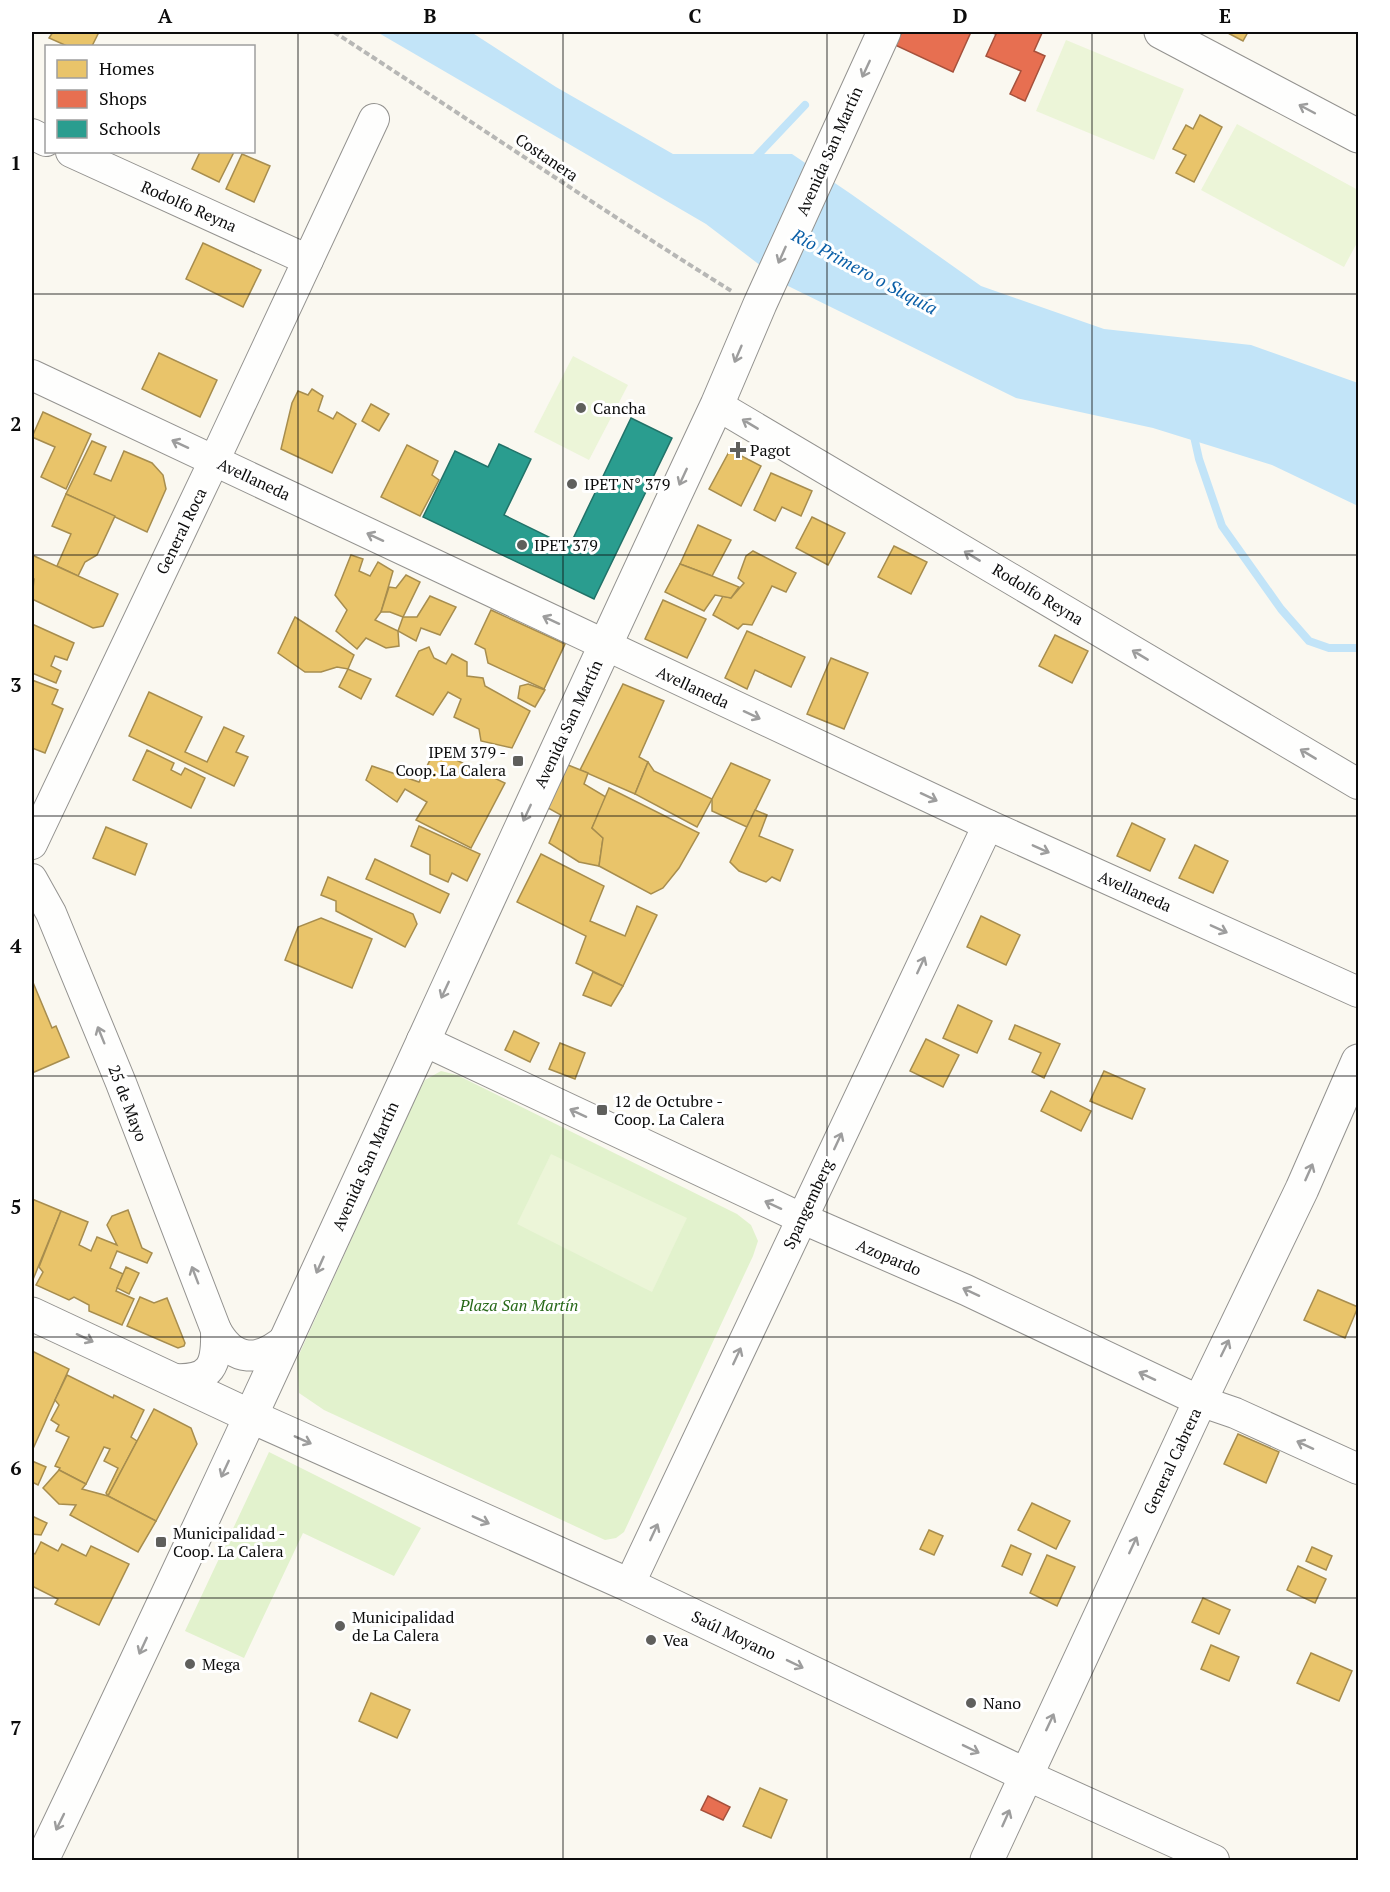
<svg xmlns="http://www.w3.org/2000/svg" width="1390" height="1892" viewBox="0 0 1390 1892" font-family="'PT Serif',serif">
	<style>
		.green { fill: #e2f2cd }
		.pitch { fill: #ecf5d8 }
		.water { fill: #c2e4f8 }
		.homes { fill: #e9c46a; stroke: #a78d4e; stroke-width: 1.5 }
		.shops { fill: #e76f51; stroke: #a5513c; stroke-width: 1.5 }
		.schools { fill: #2a9d8f; stroke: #217268; stroke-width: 1.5 }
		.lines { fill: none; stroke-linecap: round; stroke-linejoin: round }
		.stream { stroke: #c2e4f8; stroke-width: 8 }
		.minor-casing { stroke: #93928f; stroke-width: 32 }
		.tertiary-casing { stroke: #93928f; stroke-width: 35 }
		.path { stroke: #b7b7b5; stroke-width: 4; stroke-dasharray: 6 3; stroke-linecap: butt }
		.minor { stroke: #fefefd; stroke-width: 30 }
		.tertiary { stroke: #fefefd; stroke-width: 33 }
		.oneway { stroke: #9d9d9d }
		.grid { fill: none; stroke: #0c0c0c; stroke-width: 1.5; stroke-opacity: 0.55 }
		.poi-dot { fill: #5f5f5c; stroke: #fff; stroke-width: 2 }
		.labels { text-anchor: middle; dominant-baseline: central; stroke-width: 6; stroke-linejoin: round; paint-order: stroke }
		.street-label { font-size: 16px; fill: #0c0c0c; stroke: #fff }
		.poi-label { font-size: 16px; fill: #0c0c0c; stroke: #fff; text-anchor: start }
		.park-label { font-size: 16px; font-style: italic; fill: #266817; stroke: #fff }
		.water-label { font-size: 18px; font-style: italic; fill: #0b5fa7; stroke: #fff }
		.neatline { fill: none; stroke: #0c0c0c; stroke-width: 2 }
		.grid-label { font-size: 20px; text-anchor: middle; font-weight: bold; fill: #0c0c0c }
	</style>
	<rect width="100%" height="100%" fill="#faf8f0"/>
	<!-- green -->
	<g class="green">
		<polygon points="441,1071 457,1075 737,1214 751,1225 758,1241 753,1256 624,1532 616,1538 605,1540 324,1410 299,1393 297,1359 417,1095 425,1080"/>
		<polygon points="269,1452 421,1528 394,1576 303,1533 244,1658 185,1631"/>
	</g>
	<!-- pitch -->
	<g class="pitch">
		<polygon points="1066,40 1184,89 1154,160 1036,111"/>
		<polygon points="1237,124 1358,190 1358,241 1344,267 1201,190"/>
		<polygon points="573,356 628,385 589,460 534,432"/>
		<polygon points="551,1154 687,1218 652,1292 517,1224"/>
	</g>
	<!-- water -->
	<polygon class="water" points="377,32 471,32 556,87 673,154 792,154 851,194 981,286 1104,329 1251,345 1358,383 1358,506 1272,465 1153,428 1016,398 786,285 706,224"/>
	<!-- homes -->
	<g class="homes">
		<polygon points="53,32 99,32 92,46 67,46 49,38"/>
		<polygon points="1226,32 1248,32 1243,41"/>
		<polygon points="1200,115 1222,127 1194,182 1176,173 1186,155 1173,149 1186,125 1193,129"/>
		<polygon points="200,152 234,152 219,182 192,169"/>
		<polygon points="242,154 270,166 254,202 226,189"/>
		<polygon points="203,243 261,270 243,307 186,279"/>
		<polygon points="159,353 217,380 200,417 142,389"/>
		<polygon points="312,389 323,396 318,411 333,419 337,412 356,424 332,473 281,449 292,403 298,391 308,395"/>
		<polygon points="371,404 389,414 379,431 362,421"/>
		<polygon points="43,412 91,434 66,489 41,477 55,447 32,437"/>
		<polygon points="92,441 106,447 94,474 111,481 124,451 152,463 163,475 166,489 147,532 66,494"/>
		<polygon points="407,445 438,461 432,475 439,480 420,516 381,497"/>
		<polygon points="730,450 761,466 741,506 709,489"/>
		<polygon points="771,473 812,491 801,516 782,507 775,521 754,510"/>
		<polygon points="66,494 115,516 97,555 85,562 78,576 57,566 71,534 52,526"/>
		<polygon points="812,517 845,533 828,565 796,548"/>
		<polygon points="698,525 731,540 712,576 680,564"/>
		<polygon points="894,546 927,562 911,594 878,577"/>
		<polygon points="753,551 796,573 786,592 772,586 752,625 743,624 738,629 713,615 723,596 731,598 744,583 738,578 746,556"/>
		<polygon points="32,555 118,594 103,626 93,628 32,599 34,579 32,578"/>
		<polygon points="351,555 363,559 359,571 370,576 378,562 393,571 381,612 375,620 398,631 399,646 386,648 366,638 357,649 336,631 347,610 335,595"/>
		<polygon points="680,564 712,576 739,587 731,598 715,595 704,611 665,592"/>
		<polygon points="406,575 420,582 403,617 390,612 381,612 389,587 396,588"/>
		<polygon points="430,596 456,607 440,635 421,628 416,641 398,631 403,617 417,617"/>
		<polygon points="663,600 706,619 687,658 645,639"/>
		<polygon points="491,610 565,644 544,689 488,663 485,649 475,644"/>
		<polygon points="295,617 354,655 348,669 337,667 321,672 305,672 278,653"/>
		<polygon points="32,624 74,643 67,660 55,656 51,666 61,671 56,683 32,673"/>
		<polygon points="747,631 805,657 791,687 755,670 747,689 725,678"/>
		<polygon points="1055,635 1088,651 1072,683 1039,666"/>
		<polygon points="429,647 434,658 446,664 452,654 467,662 467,676 483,678 485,686 530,711 512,748 481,741 479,729 454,717 461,699 448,692 433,715 396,696 419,651"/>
		<polygon points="831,658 868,673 844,729 807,714"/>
		<polygon points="348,669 371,679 361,699 339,687"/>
		<polygon points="32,680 58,690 52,704 63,709 45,753 32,748"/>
		<polygon points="528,684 545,690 535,707 518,698 520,686"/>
		<polygon points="623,684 664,701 639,757 648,762 635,794 580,770"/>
		<polygon points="149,692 202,717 185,752 207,762 224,727 244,736 236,752 248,757 234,786 129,736"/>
		<polygon points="147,750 174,763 171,770 181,775 185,768 205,778 191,808 133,780"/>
		<polygon points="435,750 505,783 471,848 416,820 427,802 405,789 397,802 366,780 372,766 419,782"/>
		<polygon points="648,762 654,771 712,799 697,827 635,794"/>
		<polygon points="731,763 770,780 747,827 712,811 712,799"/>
		<polygon points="568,765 588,773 584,784 606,797 592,828 603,838 599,866 579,862 549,843 561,815 548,808"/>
		<polygon points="609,788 699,833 679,868 663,888 651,894 599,866 603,838 592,828"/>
		<polygon points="755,810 767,815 759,836 793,850 780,881 772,877 766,882 739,871 730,862"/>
		<polygon points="1132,823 1165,839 1150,871 1117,856"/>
		<polygon points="419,826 480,854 467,881 452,873 448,882 430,874 430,855 411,846"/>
		<polygon points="106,827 147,844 135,875 93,858"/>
		<polygon points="1195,845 1228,861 1213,893 1179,878"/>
		<polygon points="541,854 604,886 590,921 625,936 637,906 657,915 623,986 576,963 586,936 517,902"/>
		<polygon points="375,859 449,894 440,913 366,879"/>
		<polygon points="328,877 413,914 417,924 405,947 336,911 336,901 321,895"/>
		<polygon points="981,916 1020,935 1006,965 967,947"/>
		<polygon points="321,918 372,939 352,988 285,960 298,927"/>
		<polygon points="593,972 623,986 611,1006 583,995"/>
		<polygon points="32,980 52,1028 56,1026 69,1057 32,1073"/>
		<polygon points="958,1005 992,1021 977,1053 943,1038"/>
		<polygon points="1015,1025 1060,1044 1044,1078 1032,1072 1041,1053 1009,1039"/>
		<polygon points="514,1031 539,1043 530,1062 505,1050"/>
		<polygon points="926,1039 959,1055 943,1087 910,1071"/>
		<polygon points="560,1043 585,1053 575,1079 549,1069"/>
		<polygon points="1104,1071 1145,1089 1132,1119 1090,1101"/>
		<polygon points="1051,1091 1091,1111 1081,1131 1041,1111"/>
		<polygon points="32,1199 61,1211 32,1282"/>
		<polygon points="128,1210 142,1248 152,1253 147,1263 117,1251 110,1268 123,1274 116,1291 134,1299 122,1325 89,1311 89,1305 74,1297 69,1300 36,1285 43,1272 39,1267 61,1211 88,1222 79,1245 91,1251 97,1237 117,1245 107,1225 112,1216"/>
		<polygon points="126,1267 139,1273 129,1294 117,1288"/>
		<polygon points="1318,1290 1358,1307 1345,1338 1304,1320"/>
		<polygon points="140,1297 154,1303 167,1298 185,1343 184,1346 178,1348 127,1326"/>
		<polygon points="32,1351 69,1369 32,1451"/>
		<polygon points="67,1375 113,1398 114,1395 144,1410 131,1437 137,1441 108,1496 106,1493 118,1468 104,1461 110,1449 104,1447 86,1484 59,1470 60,1468 55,1466 69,1437 56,1431 59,1425 51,1420 59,1405 55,1400"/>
		<polygon points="154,1409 191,1428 197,1444 156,1521 108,1496"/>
		<polygon points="1238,1434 1279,1452 1266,1483 1224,1464"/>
		<polygon points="32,1461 46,1467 38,1485 32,1482"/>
		<polygon points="59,1470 86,1484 82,1489 108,1496 156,1521 138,1552 70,1515 76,1505 59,1504 43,1488"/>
		<polygon points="1032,1503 1070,1521 1056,1549 1018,1530"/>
		<polygon points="32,1516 47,1523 41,1535 32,1534"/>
		<polygon points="929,1530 943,1536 934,1555 920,1549"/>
		<polygon points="41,1542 58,1551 62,1544 86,1556 91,1546 129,1564 99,1625 55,1604 58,1599 32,1586 32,1552 35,1554"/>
		<polygon points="1011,1545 1031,1554 1022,1575 1002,1566"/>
		<polygon points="1312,1547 1332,1556 1326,1570 1306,1561"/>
		<polygon points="1047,1555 1075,1567 1057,1606 1030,1593"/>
		<polygon points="1298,1566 1326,1579 1315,1603 1287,1590"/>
		<polygon points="1203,1598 1230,1610 1219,1634 1192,1622"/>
		<polygon points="1211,1645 1239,1657 1229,1681 1201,1669"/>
		<polygon points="1311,1653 1352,1671 1339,1701 1297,1683"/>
		<polygon points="371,1693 410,1710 397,1738 359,1721"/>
		<polygon points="760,1788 787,1800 771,1838 743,1826"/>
	</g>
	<!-- shops -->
	<g class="shops">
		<polygon points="902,32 971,32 953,72 895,45"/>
		<polygon points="989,32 1037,32 1042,33 1034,51 1045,56 1025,101 1010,94 1021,71 986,56 996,34"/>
		<polygon points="708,1796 730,1807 723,1820 701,1810"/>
	</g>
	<!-- schools -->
	<polygon class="schools" points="631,418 672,438 594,599 423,517 455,451 488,467 499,444 531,459 504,515 569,547"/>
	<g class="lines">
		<!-- stream -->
		<g class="stream">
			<polyline points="752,161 805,105"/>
			<polyline points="1193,432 1199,459 1222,526 1281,609 1309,641 1329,648 1358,648"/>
		</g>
		<!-- minor casing -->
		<g class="minor-casing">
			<g id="minor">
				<polyline points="32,134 46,141"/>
				<polyline points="71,152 308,260"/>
				<polyline points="32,375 988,825 1358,992"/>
				<polyline points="717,405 1358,784"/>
				<polyline points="32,844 214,461 374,119"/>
				<path d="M32,879l19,34 70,170 95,247c18,33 43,32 70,9"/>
				<polyline points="422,1040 801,1218 966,1290 1200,1401 1235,1413 1358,1469"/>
				<path d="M173,1379c39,2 44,-14 43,-49"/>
				<polyline points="629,1585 988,825"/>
				<polyline points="1026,1775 1214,1860"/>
			</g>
		</g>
		<!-- tertiary casing -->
		<g class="tertiary-casing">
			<g id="tertiary">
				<polyline points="1161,32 1358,136"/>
				<polyline points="32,1314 250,1416 629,1585 1026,1775"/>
				<path d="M42,1860c231,-482 448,-971 675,-1455l43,-101 124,-272"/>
				<polyline points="987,1860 1200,1401 1302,1189 1358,1061"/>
			</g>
		</g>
		<!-- path -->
		<path class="path" d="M334,32c133,86 264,176 399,260"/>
		<!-- minor -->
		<use href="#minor" class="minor"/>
		<!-- tertiary -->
		<use href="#tertiary" class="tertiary"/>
	</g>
	<!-- one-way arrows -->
	<defs><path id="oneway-shaft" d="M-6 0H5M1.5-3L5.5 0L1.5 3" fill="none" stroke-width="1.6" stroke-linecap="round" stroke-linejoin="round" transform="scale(1.5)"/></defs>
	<g class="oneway">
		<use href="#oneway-shaft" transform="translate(866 69) rotate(115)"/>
		<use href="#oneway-shaft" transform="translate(1307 109) rotate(-152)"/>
		<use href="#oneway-shaft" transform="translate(782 255) rotate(114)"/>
		<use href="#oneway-shaft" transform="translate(738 354) rotate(113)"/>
		<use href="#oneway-shaft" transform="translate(750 424) rotate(-149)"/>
		<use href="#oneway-shaft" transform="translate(180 444) rotate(-155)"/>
		<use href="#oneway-shaft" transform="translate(683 477) rotate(115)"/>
		<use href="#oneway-shaft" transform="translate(375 537) rotate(-155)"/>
		<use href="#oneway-shaft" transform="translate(972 556) rotate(-149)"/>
		<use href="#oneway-shaft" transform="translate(551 620) rotate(-155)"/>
		<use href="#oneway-shaft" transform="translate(1140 655) rotate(-149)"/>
		<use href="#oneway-shaft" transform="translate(752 715) rotate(25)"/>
		<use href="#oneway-shaft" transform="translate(1308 754) rotate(-149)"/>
		<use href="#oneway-shaft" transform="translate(929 797) rotate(25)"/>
		<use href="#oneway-shaft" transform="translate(527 813) rotate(115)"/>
		<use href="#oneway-shaft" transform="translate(1041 849) rotate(24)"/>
		<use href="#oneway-shaft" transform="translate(1219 929) rotate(24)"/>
		<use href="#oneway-shaft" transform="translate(921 965) rotate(-65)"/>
		<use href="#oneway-shaft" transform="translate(445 990) rotate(115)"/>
		<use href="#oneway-shaft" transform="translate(101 1035) rotate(-112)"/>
		<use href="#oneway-shaft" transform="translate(578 1113) rotate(-155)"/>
		<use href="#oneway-shaft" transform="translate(838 1141) rotate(-65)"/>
		<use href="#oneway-shaft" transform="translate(1309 1172) rotate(-66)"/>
		<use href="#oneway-shaft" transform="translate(773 1205) rotate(-155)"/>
		<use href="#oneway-shaft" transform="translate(320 1265) rotate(114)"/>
		<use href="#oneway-shaft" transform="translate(195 1275) rotate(-111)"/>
		<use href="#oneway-shaft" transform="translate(971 1292) rotate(-155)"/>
		<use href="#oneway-shaft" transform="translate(85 1338) rotate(25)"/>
		<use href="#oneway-shaft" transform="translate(1225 1348) rotate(-64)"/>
		<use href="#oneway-shaft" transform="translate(737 1356) rotate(-65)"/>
		<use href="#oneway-shaft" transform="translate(1147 1376) rotate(-155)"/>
		<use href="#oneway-shaft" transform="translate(303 1440) rotate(24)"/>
		<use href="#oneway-shaft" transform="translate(1305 1445) rotate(-155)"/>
		<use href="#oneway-shaft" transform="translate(225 1469) rotate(115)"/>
		<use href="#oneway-shaft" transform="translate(481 1520) rotate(24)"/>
		<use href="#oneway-shaft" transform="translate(654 1532) rotate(-65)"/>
		<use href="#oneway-shaft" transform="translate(1133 1545) rotate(-65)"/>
		<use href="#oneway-shaft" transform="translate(143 1646) rotate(115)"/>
		<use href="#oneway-shaft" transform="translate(795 1664) rotate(26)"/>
		<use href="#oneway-shaft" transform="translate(1050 1722) rotate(-65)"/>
		<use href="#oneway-shaft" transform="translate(971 1749) rotate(26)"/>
		<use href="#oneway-shaft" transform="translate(1006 1818) rotate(-66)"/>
		<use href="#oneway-shaft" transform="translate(60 1822) rotate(116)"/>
	</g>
	<!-- grid -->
	<path class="grid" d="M298,32v1828M563,32v1828M827,32v1828M1092,32v1828M32,294h1326M32,555h1326M32,816h1326M32,1076h1326M32,1337h1326M32,1598h1326"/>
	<!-- markers -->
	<g class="poi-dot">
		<circle cx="581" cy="408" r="6"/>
		<path d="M735 441h6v6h6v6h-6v6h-6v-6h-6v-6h6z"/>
		<circle cx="572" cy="484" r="6"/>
		<circle cx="522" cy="545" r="6"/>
		<rect x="512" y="755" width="12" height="12" rx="3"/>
		<rect x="596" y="1104" width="12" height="12" rx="3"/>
		<rect x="155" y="1536" width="12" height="12" rx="3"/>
		<circle cx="340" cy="1626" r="6"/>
		<circle cx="651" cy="1640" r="6"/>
		<circle cx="190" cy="1664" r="6"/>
		<circle cx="971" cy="1703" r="6"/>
	</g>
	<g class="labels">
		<!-- street labels -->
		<g class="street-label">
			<text transform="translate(829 151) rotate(-66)">Avenida San Martín</text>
			<text transform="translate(547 157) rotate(34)">Costanera</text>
			<text transform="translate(189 206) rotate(24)">Rodolfo Reyna</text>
			<text transform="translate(254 479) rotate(25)">Avellaneda</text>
			<text transform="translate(181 531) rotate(-64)">General Roca</text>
			<text transform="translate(1038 594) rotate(31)">Rodolfo Reyna</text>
			<text transform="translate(693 687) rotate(25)">Avellaneda</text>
			<text transform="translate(568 724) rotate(-65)">Avenida San Martín</text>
			<text transform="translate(1135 891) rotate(24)">Avellaneda</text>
			<text transform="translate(128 1103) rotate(69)">25 de Mayo</text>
			<text transform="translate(365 1166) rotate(-66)">Avenida San Martín</text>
			<text transform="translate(808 1204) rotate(-65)">Spangemberg</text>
			<text transform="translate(889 1257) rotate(23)">Azopardo</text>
			<text transform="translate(1172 1461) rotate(-65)">General Cabrera</text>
			<text transform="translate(734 1635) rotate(26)">Saúl Moyano</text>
		</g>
		<!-- poi labels -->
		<g class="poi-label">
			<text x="593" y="408">Cancha</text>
			<text x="750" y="450">Pagot</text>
			<text x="584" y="484">IPET N° 379</text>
			<text x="534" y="545">IPET 379</text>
			<text x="506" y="752" text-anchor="end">IPEM 379 -<tspan x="506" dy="18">Coop. La Calera</tspan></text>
			<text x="614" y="1101">12 de Octubre -<tspan x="614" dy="18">Coop. La Calera</tspan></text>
			<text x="173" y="1533">Municipalidad -<tspan x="173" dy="18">Coop. La Calera</tspan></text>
			<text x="352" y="1617">Municipalidad<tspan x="352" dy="18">de La Calera</tspan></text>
			<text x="663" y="1640">Vea</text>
			<text x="202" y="1664">Mega</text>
			<text x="983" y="1703">Nano</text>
		</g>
		<!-- park labels -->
		<g class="park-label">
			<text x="519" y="1305">Plaza San Martín</text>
		</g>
		<!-- water labels -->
		<g class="water-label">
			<text transform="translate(865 271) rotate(28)">Río Primero o Suquía</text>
		</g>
	</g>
	<!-- border -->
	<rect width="1390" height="1892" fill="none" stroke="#ffffff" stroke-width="66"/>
	<!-- legend -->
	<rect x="45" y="45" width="210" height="108" fill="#ffffff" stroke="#9e9e9e" stroke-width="1.5"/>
	<rect x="57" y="60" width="30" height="18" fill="#e9c46a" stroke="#9e9e9e" stroke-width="1.5"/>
	<text x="99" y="75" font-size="18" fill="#0c0c0c">Homes</text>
	<rect x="57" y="90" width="30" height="18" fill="#e76f51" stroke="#9e9e9e" stroke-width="1.5"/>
	<text x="99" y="105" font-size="18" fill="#0c0c0c">Shops</text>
	<rect x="57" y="120" width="30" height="18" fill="#2a9d8f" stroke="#9e9e9e" stroke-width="1.5"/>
	<text x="99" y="135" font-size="18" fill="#0c0c0c">Schools</text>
	<rect x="33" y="33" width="1324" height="1826" class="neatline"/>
	<g class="grid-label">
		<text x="165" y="23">A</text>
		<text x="430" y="23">B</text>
		<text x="695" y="23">C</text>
		<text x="960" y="23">D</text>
		<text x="1225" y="23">E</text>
		<text x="16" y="170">1</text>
		<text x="16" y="431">2</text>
		<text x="16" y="692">3</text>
		<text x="16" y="953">4</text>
		<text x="16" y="1214">5</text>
		<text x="16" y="1475">6</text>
		<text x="16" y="1735">7</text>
	</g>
</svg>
